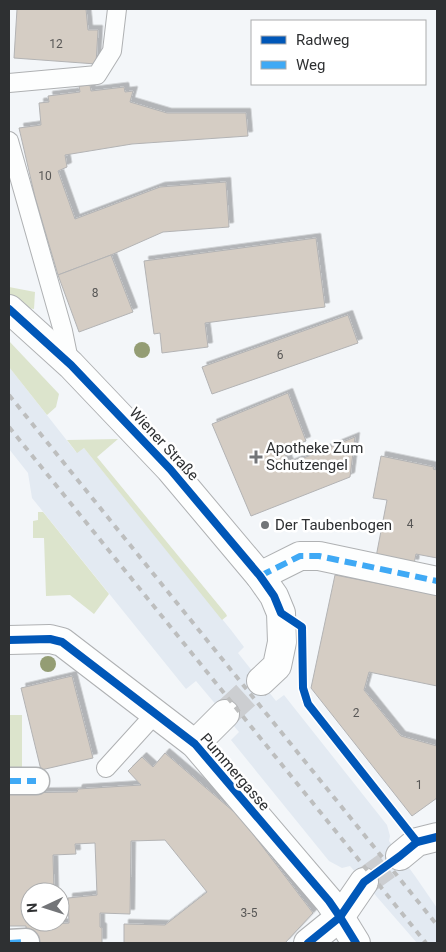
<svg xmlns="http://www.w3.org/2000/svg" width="446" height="952" viewBox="0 0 446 952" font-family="Roboto,sans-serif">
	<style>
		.built { fill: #e3eaf2 }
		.green { fill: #dce4cc }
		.building { fill: #d5cdc4; stroke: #b3b3b4; fill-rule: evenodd; filter: url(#shadow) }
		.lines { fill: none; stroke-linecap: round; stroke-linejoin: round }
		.minor-tunnel { stroke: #ccced1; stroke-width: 28; stroke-dasharray: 28 14; stroke-linecap: butt }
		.service-casing { stroke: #afb1b3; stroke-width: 20 }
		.pedestrian-casing { stroke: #afb1b3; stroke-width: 29 }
		.minor-casing { stroke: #afb1b3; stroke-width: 30 }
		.service { stroke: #fdfefe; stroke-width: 18 }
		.pedestrian { stroke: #fdfefe; stroke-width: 26 }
		.minor { stroke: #fdfefe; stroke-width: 28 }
		.rail { stroke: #bdbebe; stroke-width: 4; stroke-dasharray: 6 6; stroke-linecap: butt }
		.quiet { stroke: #3fa9f5; stroke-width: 6; stroke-dasharray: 12 6; stroke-linecap: butt }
		.cycleway-casing { stroke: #fff; stroke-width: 11 }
		.cycleway { stroke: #0057b8; stroke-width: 8 }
		.tree { fill: #949d74 }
		.poi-dot { fill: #737578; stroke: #fff; stroke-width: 2 }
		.labels { text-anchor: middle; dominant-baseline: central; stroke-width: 5; stroke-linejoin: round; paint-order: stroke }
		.number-label { font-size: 12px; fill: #585756 }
		.street-label { font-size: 15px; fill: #2e3032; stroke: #fff }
		.poi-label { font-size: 15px; fill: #2e3032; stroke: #fff; text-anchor: start }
	</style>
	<defs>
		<filter id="shadow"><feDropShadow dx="4.5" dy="-4.5" stdDeviation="0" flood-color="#0004"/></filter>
	</defs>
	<rect width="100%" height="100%" fill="#f3f6f9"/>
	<!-- built -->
	<polygon class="built" points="9,367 76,452 84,448 231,630 244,647 238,653 276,701 284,695 387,825 390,836 389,841 415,876 437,908 437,943 417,943 350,866 342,868 329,861 231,740 239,732 196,681 186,689 32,498 28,473 9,449"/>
	<!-- green -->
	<g class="green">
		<polygon points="9,287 35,292 34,309 17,306 9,297"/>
		<polygon points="9,341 59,394 56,407 47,415 9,367"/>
		<polygon points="118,439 97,457 226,614 227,616 222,620 84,448 77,453 67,440"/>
		<polygon points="38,512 43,512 109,594 94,614 70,595 46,596 44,538 33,538 33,521 38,520"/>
		<rect x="9" y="715" width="13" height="57"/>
	</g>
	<!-- building -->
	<g class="building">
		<polygon points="17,9 86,9 88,30 98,30 96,64 14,58"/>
		<polygon points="90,85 91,91 124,87 125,92 133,91 130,102 167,113 246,113 248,136 132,144 65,155 67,167 58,171 75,219 160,187 226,182 229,227 163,232 111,255 58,275 35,197 19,128 41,125 39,103 49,102 48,96 80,92 79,86"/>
		<polygon points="316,238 325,307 205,323 208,347 162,353 160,333 154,334 144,261"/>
		<polygon points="111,255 133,312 79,332 58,275"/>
		<polygon points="348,315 358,343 212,394 202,367"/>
		<polygon points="288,393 306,441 283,450 289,464 355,437 350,477 251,516 212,424"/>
		<polygon points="381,456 434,467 433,469 437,470 437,558 416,554 414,564 376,557 387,500 373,498"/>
		<polygon points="335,575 437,595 437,686 369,672 364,690 401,736 437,746 437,798 412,816 311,688"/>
		<polygon points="72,676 93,758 41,770 21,688"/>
		<path d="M165,753l75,64 73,96 -28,30h-161v-19l41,1 42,-33 -42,-52 -34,1 -1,73 -30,-1v14l2,1v15h-76v-17h-17v-133l68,-1 1,-3 63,-4 -13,-14 14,-14 11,10zM95,843l2,52 -29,3 1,25 -15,1v-2h-24v-30h24l-1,-37 23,-1 -1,-10z"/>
	</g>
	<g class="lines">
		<!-- minor-tunnel -->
		<g class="minor-tunnel">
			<polyline points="225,714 261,681"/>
			<polyline points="364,882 400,856"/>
		</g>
		<!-- service casing -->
		<g class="service-casing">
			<g id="service">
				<polyline points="9,83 97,75 112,51 117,9"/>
				<polyline points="9,141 63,331 70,365"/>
				<polyline points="106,768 155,714"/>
			</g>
		</g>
		<!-- pedestrian casing -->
		<g class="pedestrian-casing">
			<g id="pedestrian">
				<polyline points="9,781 36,781"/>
				<polyline points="9,943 26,942"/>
			</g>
		</g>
		<!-- minor casing -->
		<g class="minor-casing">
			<g id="minor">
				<polyline points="9,309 71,365 170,469 260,576 274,596 281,613 282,642 277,666 261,681"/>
				<polyline points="260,576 300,556 319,556 437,581"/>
				<polyline points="9,640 50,639 62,642 195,744 329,901 340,917 356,943"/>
				<polyline points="195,744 225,714"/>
				<polyline points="400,856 417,842 437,837"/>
				<polyline points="308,943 340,917 364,882"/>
			</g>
		</g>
		<!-- service -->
		<use href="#service" class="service"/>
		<!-- pedestrian -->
		<use href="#pedestrian" class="pedestrian"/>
		<!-- minor -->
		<use href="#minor" class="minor"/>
		<!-- rail -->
		<g class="rail">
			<polyline points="9,395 437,925"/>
			<polyline points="9,427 426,943"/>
		</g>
		<!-- quiet -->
		<g class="quiet">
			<polyline points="260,576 300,556 319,556 437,581"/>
			<polyline points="9,781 36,781"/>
			<polyline points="9,943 26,942"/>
		</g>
		<!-- cycleway casing -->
		<g class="cycleway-casing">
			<g id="cycleway">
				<polyline points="9,309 71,365 170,469 260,576 274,596 281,613 302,627 303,688 308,704 417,842"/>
				<polyline points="9,640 50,639 62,642 195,744 329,901 340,917 356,943"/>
				<polyline points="308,943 340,917 364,882 400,856 417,842 437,837"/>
			</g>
		</g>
		<!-- cycleway -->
		<use href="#cycleway" class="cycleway"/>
	</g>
	<!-- trees -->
	<g class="tree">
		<circle cx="142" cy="350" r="8"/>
		<circle cx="48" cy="664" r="8"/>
	</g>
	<!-- markers -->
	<g class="poi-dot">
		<path d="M253.5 449.5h5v5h5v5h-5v5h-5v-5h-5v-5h5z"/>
		<circle cx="265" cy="525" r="5"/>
	</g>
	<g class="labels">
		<!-- number labels -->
		<g class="number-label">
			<text x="56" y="44">12</text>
			<text x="45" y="176">10</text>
			<text x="95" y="293">8</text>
			<text x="280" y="355">6</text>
			<text x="410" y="524">4</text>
			<text x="356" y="713">2</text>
			<text x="419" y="785">1</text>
			<text x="249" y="913">3-5</text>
		</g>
		<!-- street labels -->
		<g class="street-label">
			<text transform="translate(164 444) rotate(47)">Wiener Straße</text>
			<text transform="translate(235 772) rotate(49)">Pummergasse</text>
		</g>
		<!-- poi labels -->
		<g class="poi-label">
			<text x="266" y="448">Apotheke Zum<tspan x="266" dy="17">Schutzengel</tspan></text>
			<text x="275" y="525">Der Taubenbogen</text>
		</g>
	</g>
	<!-- border -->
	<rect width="446" height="952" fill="none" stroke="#2e3032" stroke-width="20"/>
	<!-- legend -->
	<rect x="251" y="20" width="175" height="65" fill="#ffffff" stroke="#abacad"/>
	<rect x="261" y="36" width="25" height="8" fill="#0057b8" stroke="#abacad"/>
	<text x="296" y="45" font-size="15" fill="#2e3032">Radweg</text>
	<rect x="261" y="61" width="25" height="8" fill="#3fa9f5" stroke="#abacad"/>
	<text x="296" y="70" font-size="15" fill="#2e3032">Weg</text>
	<!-- north arrow -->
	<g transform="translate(45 907) rotate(266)"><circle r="24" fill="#ffffff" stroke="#abacad"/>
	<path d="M0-4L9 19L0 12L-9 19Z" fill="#737578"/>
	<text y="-8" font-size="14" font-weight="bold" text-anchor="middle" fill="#2e3032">N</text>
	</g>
</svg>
